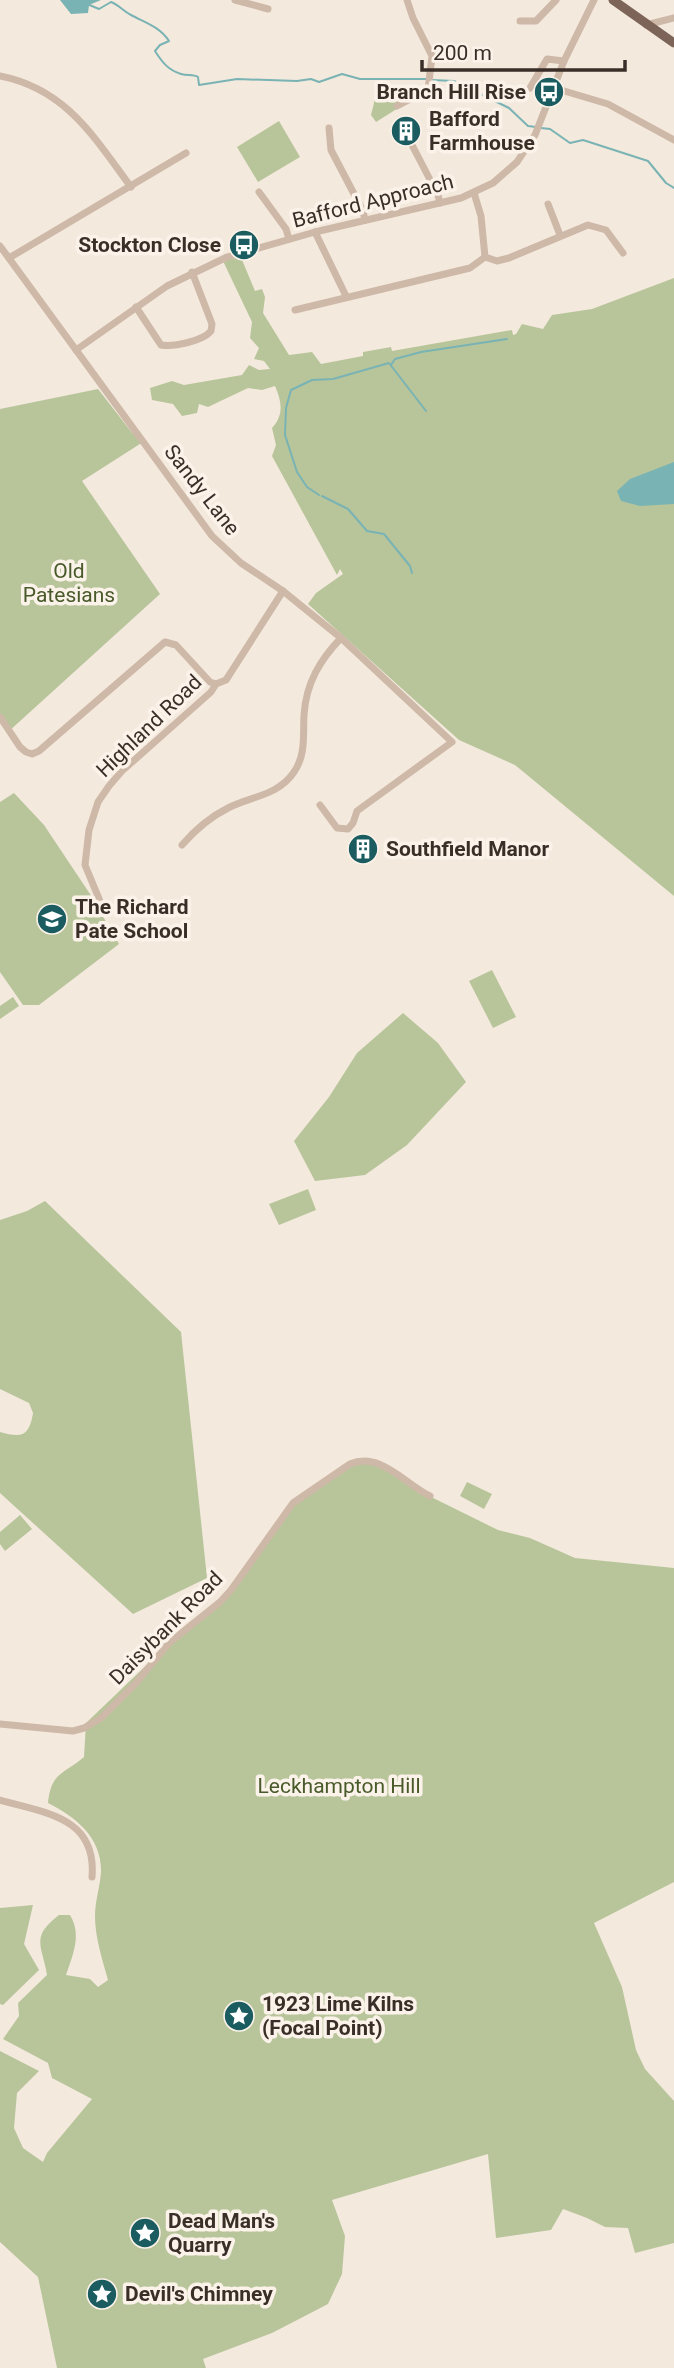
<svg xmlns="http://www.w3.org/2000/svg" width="674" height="2368" viewBox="0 0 674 2368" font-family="Roboto,sans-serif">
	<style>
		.green { fill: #b8c59b }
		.water { fill: #79b3b4 }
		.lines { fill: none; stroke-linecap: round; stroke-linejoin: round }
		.stream { stroke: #79b3b4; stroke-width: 2 }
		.minor { stroke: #ceb8a7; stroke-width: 7 }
		.major { stroke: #7d6458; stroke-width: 9 }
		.labels { text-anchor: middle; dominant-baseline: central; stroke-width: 7; stroke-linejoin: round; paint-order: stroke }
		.poi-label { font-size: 21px; font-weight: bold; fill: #3a2e28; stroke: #fbf3ea; text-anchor: start }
		.street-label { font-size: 21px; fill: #3a2e28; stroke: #fbf3ea }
		.park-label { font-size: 21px; fill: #495a2a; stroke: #fbf3ea }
	</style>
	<rect width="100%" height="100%" fill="#f4e9dd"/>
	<!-- green -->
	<g class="green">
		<polygon points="376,95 411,100 376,122 371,115"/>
		<polygon points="279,121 300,157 258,182 237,147"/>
		<path d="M240,255l15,36 7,-2 3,8 -2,16 26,42 23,-3 9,12 42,-8v-4l28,-5 1,4 120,-21 1,5 3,-1 6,-10 21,5 9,-14 40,-6 82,-31v618l-159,-131 -56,-25 -151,-136 8,-11 27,-19 -3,-5 -3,6 -65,-119 4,-11 -4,-17c12,-13 10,-26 3,-42l-13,4 -14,-2 -40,19 -9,-3 -2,9 -15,3 -9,-12 -21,-4 -2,-12 22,-7 12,4 58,-10 7,-10 10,5 11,-1 -6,-8 -10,-2 5,-11 -9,-10 2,-16 -29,-61z"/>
		<polygon points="98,389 133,434 137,433 143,442 82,481 160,594 8,732 0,718 0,409"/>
		<polygon points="14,793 44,825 90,894 119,944 39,1005 23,1005 0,972 0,802"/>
		<polygon points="492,970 516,1017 493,1028 469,981"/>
		<polygon points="13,997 19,1006 0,1019 0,1006"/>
		<polygon points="403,1013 438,1043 466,1082 407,1145 365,1175 315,1181 294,1141 329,1097 357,1053"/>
		<polygon points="308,1189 316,1210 279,1225 269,1204"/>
		<path d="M45,1201l136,131 26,246 -74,36 -133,-121v-61c21,6 29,5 33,-19l-4,-10 -29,-14v-169l27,-9z"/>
		<path d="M376,1462l39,27 83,41 32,8 45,20 99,10v314l-80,41 28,64 14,63 9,19 29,32v142l-39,10 -7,-25 -23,-1 -18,-9 -24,-9 -12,21 -55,8 -8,-84 -156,46 13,36 -3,38 -14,30 -56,29 -69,26 3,9h-149l-19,-91 -38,-35v-191l39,20 -22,22 -3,35 9,20 20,14 4,-9 45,-54 -40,-21 -4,-15 -45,-24 16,-23 -1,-13 29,-28c-5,-30 -17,-38 12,-60h11c12,20 3,39 -4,60l24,4 8,8 10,-7c-6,-21 -13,-43 -13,-64 0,-15 5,-29 6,-44 1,-34 -25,-55 -53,-69 3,-31 16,-29 36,-46l2,-34 93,-89 34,-25 80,-106 57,-39z"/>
		<polygon points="467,1482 492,1494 484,1509 460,1496"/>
		<polygon points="20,1515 32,1529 5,1551 0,1544 0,1532"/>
		<polygon points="33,1905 24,1944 39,1970 3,2005 0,2004 0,1908"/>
	</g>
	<!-- water -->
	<g class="water">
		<polygon points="60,0 101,0 89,5 88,13 71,14"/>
		<polygon points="674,462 674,504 640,506 621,501 617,491 630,479"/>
	</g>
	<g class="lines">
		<!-- stream -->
		<g class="stream">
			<path d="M87,4l12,5 12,-7c8,3 12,9 20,13 15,8 29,12 38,26l-9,4 -5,6c7,11 13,19 26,23 7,2 12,0 17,3l1,8 38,-6 60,2 14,-2 8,3 23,-8 18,5h67"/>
			<polyline points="432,80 454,81 509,108 528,126 536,127"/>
			<polyline points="541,128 550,129 570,143 583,140 648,161 666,183 674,188"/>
			<polyline points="391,365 395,359 421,352 507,339"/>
			<polyline points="319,495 307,487 297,472 285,435 286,408 291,390 312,380 333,379 389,363 426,411"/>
			<polyline points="322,496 348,509 367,531 384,534 410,566 412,573"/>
		</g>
		<!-- minor -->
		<g class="minor">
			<polyline points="235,0 268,9"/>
			<polyline points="520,21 536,21 556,0"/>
			<polyline points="646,25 674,18"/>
			<path d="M0,76c66,13 94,61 131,111"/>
			<polyline points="530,88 547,59 564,61"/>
			<polyline points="554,88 608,104 674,140"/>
			<polyline points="397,106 428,90 432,56 413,18 407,0"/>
			<polyline points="329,128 331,150 363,211 365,220"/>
			<polyline points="412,145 438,195 440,203"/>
			<polyline points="259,192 286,229 289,239"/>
			<polyline points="548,204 560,235"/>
			<polyline points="315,232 346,296"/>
			<polyline points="0,246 212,536 241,563 283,591 341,638 452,742 357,811 353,823 348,829 337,828 320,805"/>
			<polyline points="485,257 497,261 509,258 588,225 606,230 623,253"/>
			<polyline points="9,258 186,153"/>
			<path d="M136,307l25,38c13,2 42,-4 50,-14l1,-7 -20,-52"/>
			<polyline points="295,310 470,268 485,257 481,216 474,193"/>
			<polyline points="76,350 167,286 227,257 315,232 461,198 493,183 517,162 535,135 564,61 594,0"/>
			<polyline points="0,717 20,747 26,752 32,754 39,751 165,642 176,645 210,682 216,684"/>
			<path d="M182,845c13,-15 28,-28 46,-37 23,-12 50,-12 66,-36 12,-17 9,-37 10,-57 2,-32 16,-55 37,-77"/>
			<polyline points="100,901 85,865 89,830 98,802 109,786 122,771 211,692 216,684 226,680 283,591"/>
			<path d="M0,1724l73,7 11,-3 17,-10 34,-34 34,-41 51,-41 11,-12 62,-87 57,-39c30,-13 55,20 80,32"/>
			<path d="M0,1800c45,13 97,17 92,77"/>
		</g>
		<!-- major -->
		<polyline class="major" points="613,0 674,43"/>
	</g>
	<!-- icons -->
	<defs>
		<g id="bus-disc" transform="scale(1.575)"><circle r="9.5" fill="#1a5c5f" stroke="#fbf3ea"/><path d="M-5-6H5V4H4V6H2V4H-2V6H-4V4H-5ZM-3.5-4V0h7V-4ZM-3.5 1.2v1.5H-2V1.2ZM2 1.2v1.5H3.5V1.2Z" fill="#fff"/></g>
		<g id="building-disc" transform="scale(1.575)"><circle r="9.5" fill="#1a5c5f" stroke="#fbf3ea"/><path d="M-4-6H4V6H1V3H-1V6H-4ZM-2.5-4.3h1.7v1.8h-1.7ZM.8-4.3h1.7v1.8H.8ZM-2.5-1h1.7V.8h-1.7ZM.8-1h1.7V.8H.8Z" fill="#fff"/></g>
		<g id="school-disc" transform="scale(1.575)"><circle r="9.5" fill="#1a5c5f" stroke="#fbf3ea"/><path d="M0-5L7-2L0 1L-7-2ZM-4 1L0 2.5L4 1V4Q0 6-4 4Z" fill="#fff"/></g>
		<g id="sight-disc" transform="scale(1.575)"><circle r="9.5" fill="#1a5c5f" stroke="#fbf3ea"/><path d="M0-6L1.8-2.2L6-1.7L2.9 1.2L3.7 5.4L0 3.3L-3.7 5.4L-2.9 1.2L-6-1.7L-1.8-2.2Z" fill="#fff"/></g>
	</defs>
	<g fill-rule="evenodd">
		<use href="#bus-disc" x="549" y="92"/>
		<use href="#building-disc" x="406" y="131"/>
		<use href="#bus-disc" x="244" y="245"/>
		<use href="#building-disc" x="363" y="849"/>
		<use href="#school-disc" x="52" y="919"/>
		<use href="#sight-disc" x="239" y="2016"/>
		<use href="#sight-disc" x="145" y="2233"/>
		<use href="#sight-disc" x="102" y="2294"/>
	</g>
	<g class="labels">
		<!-- poi labels -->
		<g class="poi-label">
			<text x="526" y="92" text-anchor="end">Branch Hill Rise</text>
			<text x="429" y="119">Bafford<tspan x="429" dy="24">Farmhouse</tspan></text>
			<text x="221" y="245" text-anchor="end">Stockton Close</text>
			<text x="386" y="849">Southfield Manor</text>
			<text x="75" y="907">The Richard<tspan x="75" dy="24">Pate School</tspan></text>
			<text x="262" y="2004">1923 Lime Kilns<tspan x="262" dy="24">(Focal Point)</tspan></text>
			<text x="168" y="2221">Dead Man's<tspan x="168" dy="24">Quarry</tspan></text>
			<text x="125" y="2294">Devil's Chimney</text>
		</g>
		<!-- street labels -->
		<g class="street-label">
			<text transform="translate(373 201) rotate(-14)">Bafford Approach</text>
			<text transform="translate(202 490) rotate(52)">Sandy Lane</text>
			<text transform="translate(149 726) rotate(-44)">Highland Road</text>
			<text transform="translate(166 1628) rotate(-45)">Daisybank Road</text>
		</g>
		<!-- park labels -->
		<g class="park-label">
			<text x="69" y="571">Old<tspan x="69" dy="24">Patesians</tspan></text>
			<text x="339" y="1786">Leckhampton Hill</text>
		</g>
	</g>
	<!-- scale -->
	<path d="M422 60v10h203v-10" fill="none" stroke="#3a2e28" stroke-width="3.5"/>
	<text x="433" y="60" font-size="21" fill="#3a2e28" stroke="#fbf3ea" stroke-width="5" paint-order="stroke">200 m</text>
</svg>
